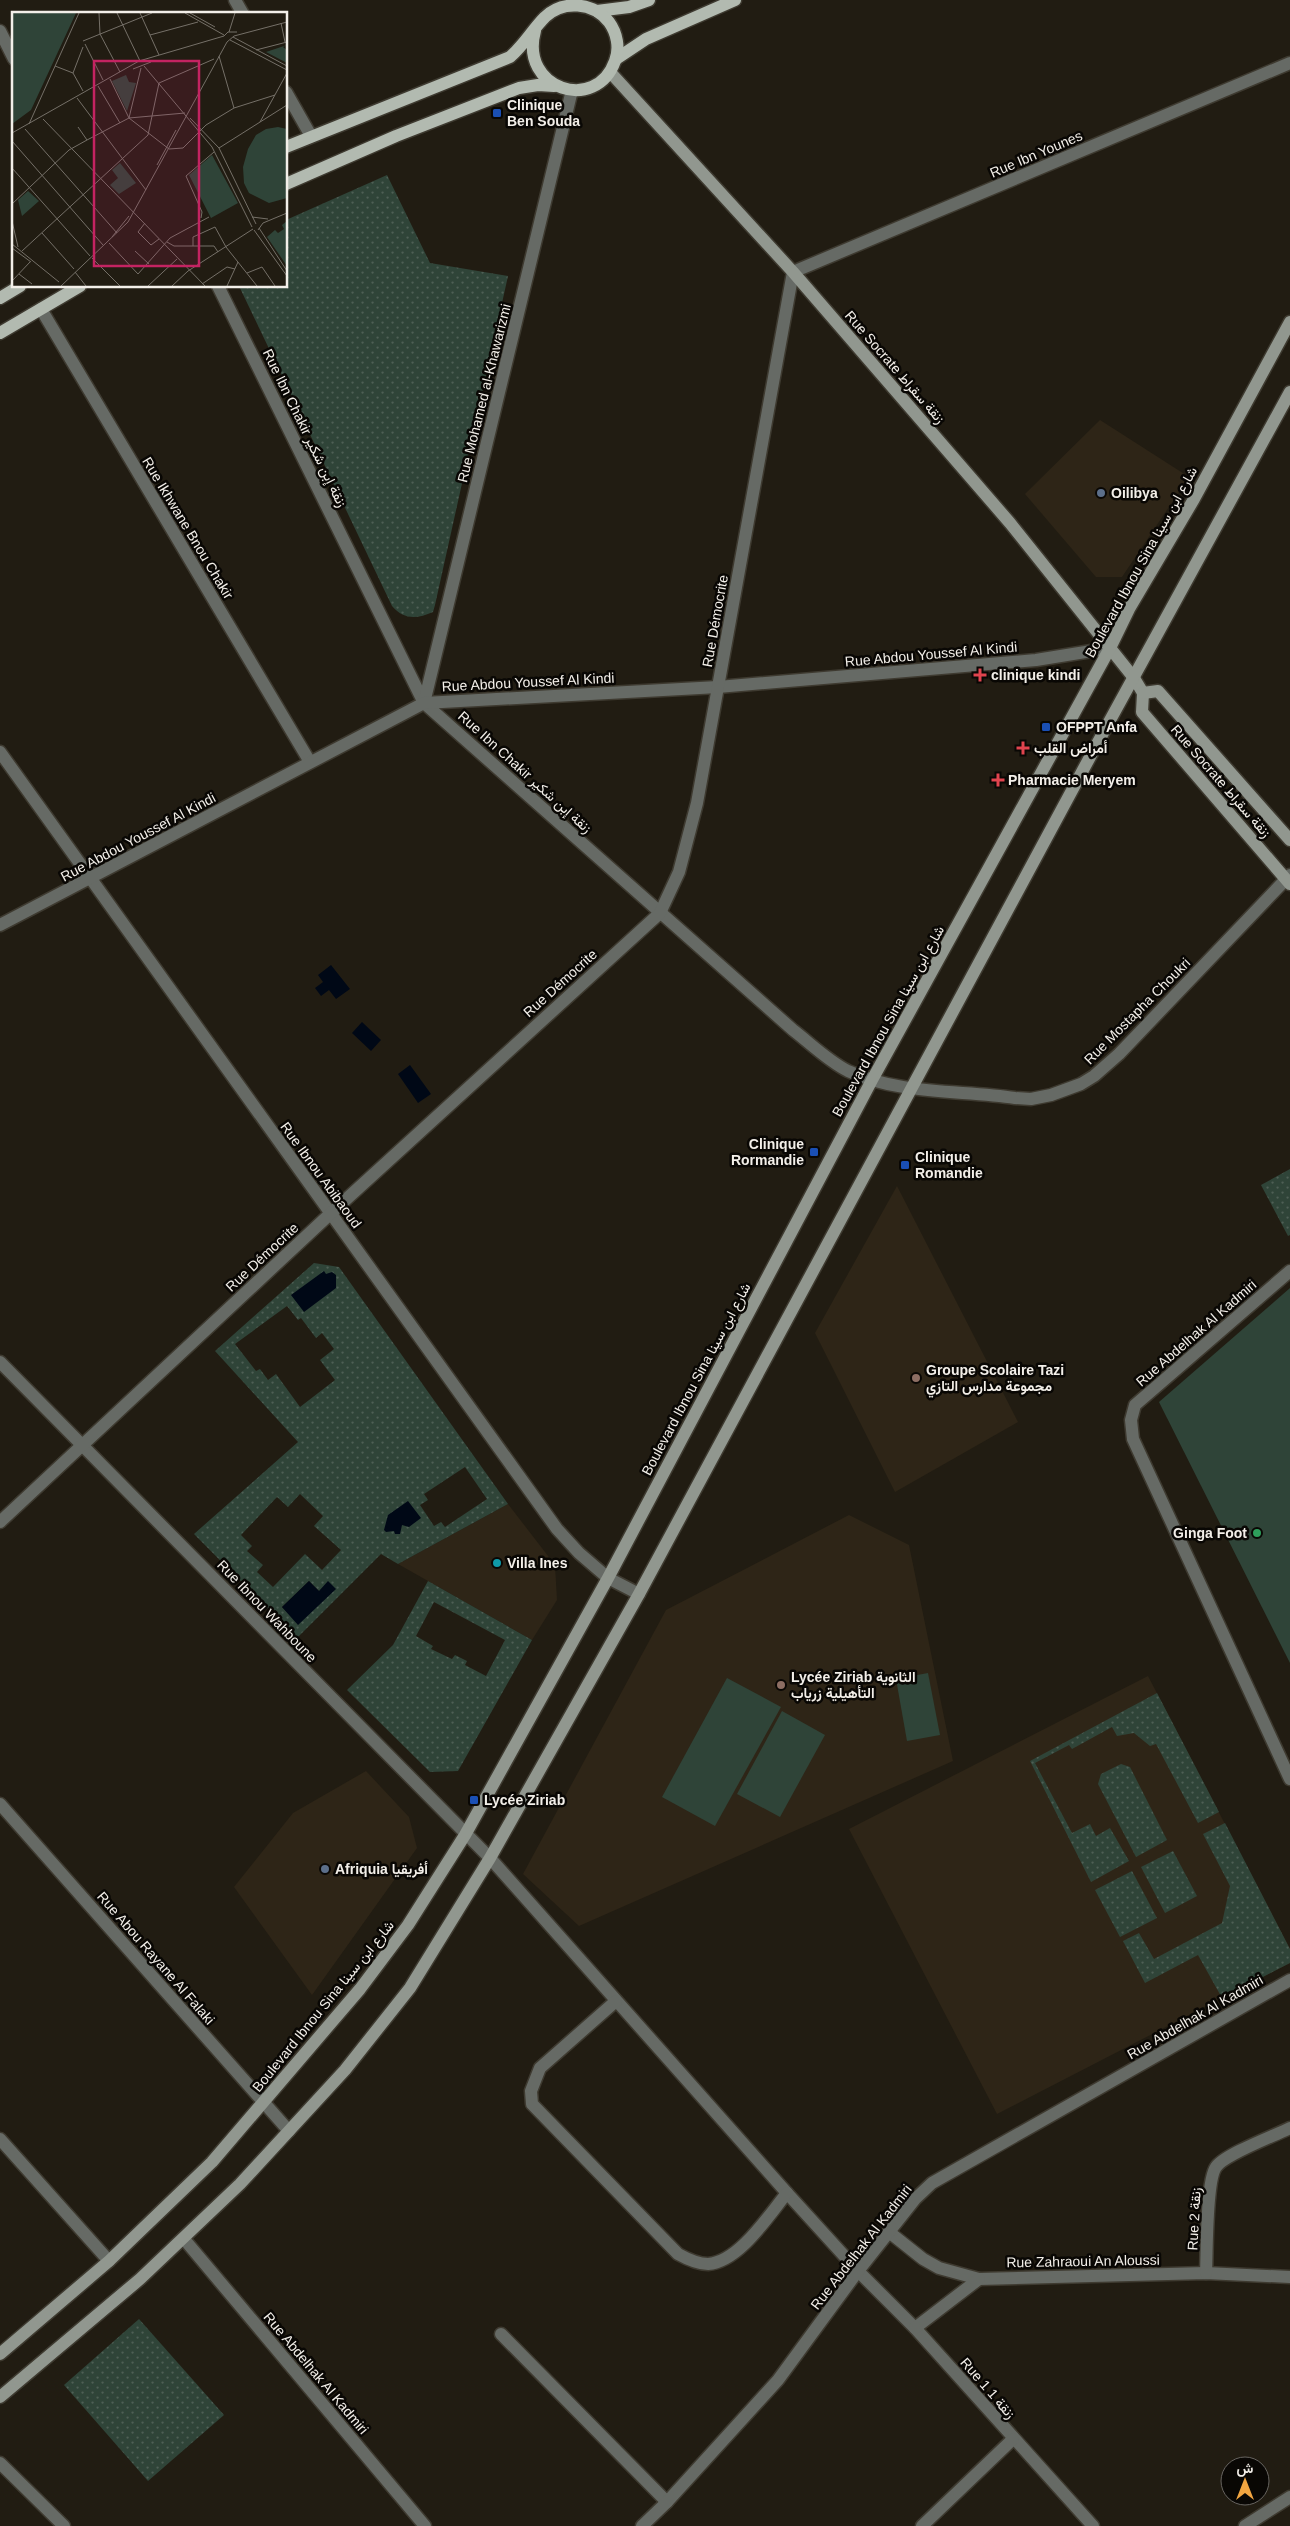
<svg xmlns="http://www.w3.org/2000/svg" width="1290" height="2526" viewBox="0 0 1290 2526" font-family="Helvetica,Vazirmatn,sans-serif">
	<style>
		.built { fill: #2e2517 }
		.grass { fill: url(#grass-dots); fill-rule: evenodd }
		.pitch { fill: #2f4438 }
		.water { fill: #000816 }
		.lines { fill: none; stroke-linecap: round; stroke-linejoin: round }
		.street-casing { stroke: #3e3a30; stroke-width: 15 }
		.secondary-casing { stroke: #3e3a30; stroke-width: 15 }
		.primary-casing { stroke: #3e3a30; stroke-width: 15 }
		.street { stroke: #666a65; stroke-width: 12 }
		.secondary { stroke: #91978f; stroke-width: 12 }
		.primary { stroke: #b2bab0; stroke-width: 12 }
		.transit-dot { fill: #1a4fb4; stroke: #090704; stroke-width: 2 }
		.service-dot { fill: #5c6f8a; stroke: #090704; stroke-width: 2 }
		.health-dot { fill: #e0444e; stroke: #090704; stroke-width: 2 }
		.education-dot { fill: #8d6e63; stroke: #090704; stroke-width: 2 }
		.leisure-dot { fill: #2e9e5b; stroke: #090704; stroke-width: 2 }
		.culture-dot { fill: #0f9aa8; stroke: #090704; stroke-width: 2 }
		.labels { text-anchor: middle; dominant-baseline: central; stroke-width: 5; stroke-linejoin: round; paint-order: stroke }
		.poi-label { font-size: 14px; font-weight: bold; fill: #f3efe9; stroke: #090704; text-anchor: start }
		.street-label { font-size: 14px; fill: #f3efe9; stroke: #090704 }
		.inset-road { fill: none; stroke: #757068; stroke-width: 1 }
		.view { fill: #c42362; fill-opacity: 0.15; stroke: #c42362; stroke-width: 2.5 }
		.inset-edge { fill: none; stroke: #f3efe9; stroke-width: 2.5 }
	</style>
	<defs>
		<pattern id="grass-dots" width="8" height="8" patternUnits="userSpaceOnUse" patternTransform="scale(1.25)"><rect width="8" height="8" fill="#2f4438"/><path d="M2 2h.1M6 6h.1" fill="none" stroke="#4e5f55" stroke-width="1.8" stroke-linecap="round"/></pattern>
	</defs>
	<rect width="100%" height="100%" fill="#211c12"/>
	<!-- built -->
	<g class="built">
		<polygon points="1100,420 1189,477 1122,577 1096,577 1025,494"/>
		<polygon points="897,1186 1018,1422 895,1492 815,1333"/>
		<polygon points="508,1504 555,1565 557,1600 532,1640 398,1564"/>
		<polygon points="849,1515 909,1545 953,1761 579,1926 523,1874 666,1610"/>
		<polygon points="1148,1676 1290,1949 1290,1963 997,2114 849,1829"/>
		<polygon points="366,1771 409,1817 417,1848 312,1995 234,1887 293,1813"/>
	</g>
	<!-- grass -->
	<g class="grass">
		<path d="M387,175l43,88 78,13 -73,329 -2,7c-16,7 -29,8 -41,-6l-153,-320h47v-66z"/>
		<polygon points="1290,1169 1290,1235 1288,1236 1261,1185"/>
		<path d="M314,1263l25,4 169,237 -110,60 -17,-10 -84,84 -103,-104 104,-92 -83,-91zM287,1306l11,14 3,-2 15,20 6,-5 12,16 -14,11 15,20 -35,27 -24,-33 -8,6 -8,-11 -4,2 -21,-27zM465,1467l22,32 -42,28 -4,-5 -7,4 -14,-21 8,-5 -4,-6zM300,1494l23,22 -9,10 27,24 -19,20 -17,-16 -32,33 -16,-15 6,-7 -16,-14 5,-5 -11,-11 36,-38 11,10zM309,1581l10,10 -21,33 -16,-17z"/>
		<path d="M428,1581l104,59 -74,131 -28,1 -83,-82 46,-45zM434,1602l71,38 -19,36 -21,-11 2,-4 -12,-6 -3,4 -21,-10 2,-3 -17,-10z"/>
		<polygon points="1157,1693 1219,1812 1198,1823 1156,1744 1150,1746 1134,1733 1117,1736 1112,1727 1072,1749 1069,1745 1035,1763 1072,1833 1090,1824 1096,1836 1110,1828 1129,1861 1091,1882 1030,1761"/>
		<polygon points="1121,1764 1130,1767 1167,1840 1136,1857 1098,1784 1101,1774"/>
		<polygon points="1225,1823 1290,1949 1290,1963 1222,1998 1198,1955 1145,1983 1123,1941 1139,1933 1154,1959 1222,1923 1230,1886 1203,1834"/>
		<polygon points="1173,1851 1197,1896 1165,1913 1141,1867"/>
		<polygon points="1132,1871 1157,1918 1120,1937 1095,1890"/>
		<polygon points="139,2319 224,2415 148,2481 64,2385"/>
	</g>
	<!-- pitch -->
	<g class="pitch">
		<polygon points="1290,1288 1290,1663 1159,1402"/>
		<polygon points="928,1673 940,1735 907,1741 896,1679"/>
		<polygon points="727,1678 781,1707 715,1826 662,1797"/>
		<polygon points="782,1711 825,1735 780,1817 737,1794"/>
	</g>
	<!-- water -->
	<g class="water">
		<polygon points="331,965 350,989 336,999 329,990 321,996 315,988 323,982 318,975"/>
		<polygon points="362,1022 381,1040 371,1051 352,1033"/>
		<polygon points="410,1065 431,1094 418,1103 398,1074"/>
		<polygon points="324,1271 326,1274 332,1272 336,1275 336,1288 304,1312 291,1295"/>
		<polygon points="408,1501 421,1518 409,1527 402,1525 400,1534 395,1534 394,1531 386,1532 384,1530 388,1515"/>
		<polygon points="309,1581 319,1591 328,1581 336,1589 298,1625 282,1607"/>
	</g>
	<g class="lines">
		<!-- street casing -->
		<g class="street-casing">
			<g id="street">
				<polyline points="235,0 243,14"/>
				<polyline points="0,31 14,59"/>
				<polyline points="286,92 311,136"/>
				<path d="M218,286l206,417 369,327c17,13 35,31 55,41 52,24 112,19 167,27l16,1 20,-4 30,-11 13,-8 25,-22 171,-179"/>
				<polyline points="41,309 310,762"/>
				<polyline points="424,703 572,90"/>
				<polyline points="0,752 557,1529 579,1553 608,1578 639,1594"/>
				<polyline points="0,925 424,703 718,687 1036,660 1110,648"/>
				<polyline points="1290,1271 1135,1405 1131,1420 1133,1439 1290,1779"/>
				<polyline points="0,1362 490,1858 787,2193 858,2271 915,2328 1093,2526"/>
				<polyline points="0,1522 330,1214 660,913 679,872 697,803 793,272 1290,63"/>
				<polyline points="0,1804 289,2131"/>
				<path d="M616,2001l-76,67 -9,23 1,13 146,150c9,5 19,10 30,10 31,-2 61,-49 79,-71"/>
				<polyline points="0,2139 109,2261"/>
				<polyline points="889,2232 923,2259 939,2268 979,2279 1206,2273 1290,2277"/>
				<polyline points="184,2239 425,2526"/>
				<path d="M1206,2273c1,-20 0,-92 10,-106 9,-13 58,-31 74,-39"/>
				<polyline points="915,2328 979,2279"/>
				<polyline points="501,2334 667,2502"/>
				<polyline points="0,2463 64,2526"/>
				<polyline points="642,2526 667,2502 778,2380 858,2271 915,2199 932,2183 1290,1980"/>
				<polyline points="922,2526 1013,2439"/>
				<polyline points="1245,2526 1290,2497"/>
			</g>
		</g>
		<!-- secondary casing -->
		<g class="secondary-casing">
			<g id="secondary">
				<polyline points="610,72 793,272 1010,523 1134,678 1143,693 1142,712 1290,884"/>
				<polyline points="1143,693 1158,691 1290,840"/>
				<polyline points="0,2354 109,2261 212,2162 360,1989 408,1925 465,1835 608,1578 872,1080 1110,648 1129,609 1194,499 1290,322"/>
				<polyline points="0,2397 140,2279 240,2184 345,2070 410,1988 490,1858 639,1594 1097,744 1290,392"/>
			</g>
		</g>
		<!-- primary casing -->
		<g class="primary-casing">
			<g id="primary">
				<polyline points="597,11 629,7 649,0"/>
				<polyline points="616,59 646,39 735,0"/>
				<path d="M286,147l224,-90c15,-13 22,-27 35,-40 18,-17 48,-15 64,5 8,11 11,26 6,39 -19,53 -96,28 -80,-30"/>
				<polyline points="286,184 396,136 519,88 538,85 554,86"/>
				<polyline points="0,298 20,286"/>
				<polyline points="0,333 80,286"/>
			</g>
		</g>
		<!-- street -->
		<use href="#street" class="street"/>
		<!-- secondary -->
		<use href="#secondary" class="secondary"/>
		<!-- primary -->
		<use href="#primary" class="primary"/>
	</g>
	<!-- markers -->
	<g class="transit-dot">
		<rect x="492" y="108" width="10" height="10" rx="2.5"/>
		<rect x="1041" y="722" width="10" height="10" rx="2.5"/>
		<rect x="809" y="1147" width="10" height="10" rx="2.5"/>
		<rect x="900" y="1160" width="10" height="10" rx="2.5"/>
		<rect x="469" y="1795" width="10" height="10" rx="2.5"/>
	</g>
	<g class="service-dot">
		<circle cx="1101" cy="493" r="5"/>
		<circle cx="325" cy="1869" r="5"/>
	</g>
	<g class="health-dot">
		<path d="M977.5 667.5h5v5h5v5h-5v5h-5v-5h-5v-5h5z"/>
		<path d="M1020.5 740.5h5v5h5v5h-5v5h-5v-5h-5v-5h5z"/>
		<path d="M995.5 772.5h5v5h5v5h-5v5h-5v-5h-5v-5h5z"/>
	</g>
	<g class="education-dot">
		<circle cx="916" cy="1378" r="5"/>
		<circle cx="781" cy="1685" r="5"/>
	</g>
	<circle class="leisure-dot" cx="1257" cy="1533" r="5"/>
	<circle class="culture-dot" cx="497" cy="1563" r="5"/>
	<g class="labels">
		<!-- poi labels -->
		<g class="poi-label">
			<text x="507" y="105">Clinique<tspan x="507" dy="16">Ben Souda</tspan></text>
			<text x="1111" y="493">Oilibya</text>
			<text x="991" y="675">clinique kindi</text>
			<text x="1056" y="727">OFPPT Anfa</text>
			<text x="1034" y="748">أمراض القلب</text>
			<text x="1008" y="780">Pharmacie Meryem</text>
			<text x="804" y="1144" text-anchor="end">Clinique<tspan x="804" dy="16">Rormandie</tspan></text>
			<text x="915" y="1157">Clinique<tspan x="915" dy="16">Romandie</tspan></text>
			<text x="926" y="1370">Groupe Scolaire Tazi<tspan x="926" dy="16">مجموعة مدارس التازي</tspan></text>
			<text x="1247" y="1533" text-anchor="end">Ginga Foot</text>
			<text x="507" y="1563">Villa Ines</text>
			<text x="791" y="1677">Lycée Ziriab الثانوية<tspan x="791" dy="16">التأهيلية زرياب</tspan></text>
			<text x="484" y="1800">Lycée Ziriab</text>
			<text x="335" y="1869">Afriquia أفريقيا</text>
		</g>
		<!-- street labels -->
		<g class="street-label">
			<text transform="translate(1036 154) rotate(-23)">Rue Ibn Younes</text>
			<text transform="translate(895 367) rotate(49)">Rue Socrate زنقة سقراط</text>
			<text transform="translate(484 393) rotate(-76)">Rue Mohamed al-Khawarizmi</text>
			<text transform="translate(305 428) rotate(64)">Rue Ibn Chakir زنقة إبن شكير</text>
			<text transform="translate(188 528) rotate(59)">Rue Ikhwane Bnou Chakir</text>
			<text transform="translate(1141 562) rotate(-61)">Boulevard Ibnou Sina شارع ابن سينا</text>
			<text transform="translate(715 621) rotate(-80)">Rue Démocrite</text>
			<text transform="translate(931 654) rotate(-5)">Rue Abdou Youssef Al Kindi</text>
			<text transform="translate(528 682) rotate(-3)">Rue Abdou Youssef Al Kindi</text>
			<text transform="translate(525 772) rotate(42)">Rue Ibn Chakir زنقة إبن شكير</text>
			<text transform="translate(1221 781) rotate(49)">Rue Socrate زنقة سقراط</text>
			<text transform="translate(138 837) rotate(-28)">Rue Abdou Youssef Al Kindi</text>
			<text transform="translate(560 983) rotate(-42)">Rue Démocrite</text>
			<text transform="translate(1137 1011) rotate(-45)">Rue Mostapha Choukri</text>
			<text transform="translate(888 1021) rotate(-61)">Boulevard Ibnou Sina شارع ابن سينا</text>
			<text transform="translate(321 1175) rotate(54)">Rue Ibnou Abibaoud</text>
			<text transform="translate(262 1257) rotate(-43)">Rue Démocrite</text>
			<text transform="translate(1196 1333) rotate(-41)">Rue Abdelhak Al Kadmiri</text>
			<text transform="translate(696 1379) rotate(-62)">Boulevard Ibnou Sina شارع ابن سينا</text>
			<text transform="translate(267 1611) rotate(46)">Rue Ibnou Wahboune</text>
			<text transform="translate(156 1958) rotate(49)">Rue Abou Rayane Al Falaki</text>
			<text transform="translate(323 2006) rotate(-51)">Boulevard Ibnou Sina شارع ابن سينا</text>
			<text transform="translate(1195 2017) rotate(-30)">Rue Abdelhak Al Kadmiri</text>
			<text transform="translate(1194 2219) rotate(-87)">Rue 2 زنقة</text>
			<text transform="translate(861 2247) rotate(-52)">Rue Abdelhak Al Kadmiri</text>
			<text transform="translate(1083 2261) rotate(-1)">Rue Zahraoui An Aloussi</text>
			<text transform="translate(316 2373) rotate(50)">Rue Abdelhak Al Kadmiri</text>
			<text transform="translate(988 2388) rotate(49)">Rue 1 زنقة 1</text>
		</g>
	</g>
	<!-- overview -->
	<g transform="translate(12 12)">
		<rect width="275" height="275" fill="#211c12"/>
		<path d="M275,33l-4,2 4,3v13l-21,-11zM114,63l3,7 7,1 -9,28 -15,-30zM108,151l16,20 -17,11 -9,-9 8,-7 -6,-8zM16,179l11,10 -17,15 -4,-16z" fill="#2f4438"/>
		<path d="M0,1h64l-45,97 -19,14zM266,115l9,2v69l-18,5 -20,-10 -5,-10 -1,-16 5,-18 8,-14 10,-6zM200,143l26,48 -27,15 -22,-43zM275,209v45l-20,-29 8,-7 3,3 6,-4 -2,-4z" fill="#2f4438"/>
		<path class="inset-road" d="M87,1l1,21 20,38M105,1l23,48M128,1l19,42M173,1l39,22M178,1l25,14M269,11l4,19M217,20l6,-19M138,23l48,-13M221,25l54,29M218,28l57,30M71,29l69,-28M73,32l18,36M244,38l31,-8M207,44l15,52M43,54l18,7 10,18M132,54l68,81 40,80M121,57l18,-7M61,61l10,-26M98,67l19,39 40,31 14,-1 23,-23 28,-17 41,-13M86,74l22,37M65,86l69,92M117,106l12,-50M178,106l29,30M31,107l162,167M248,110l27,-49M17,112l50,-111M66,115l9,13M13,117l92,104M0,121l127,-72 85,-25 4,-4h9M0,129l91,104M207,136l37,76M207,136l68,-43M145,153l19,-35M0,156l78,88M0,192l57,-54 18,-10 42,-22 56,-5M240,205l16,2M189,206l1,-6 -16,-36 28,-24M0,209l6,26M133,211l-7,9 13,13 8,-6M247,216l28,43M242,218l33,46M246,218l5,-7 24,-10M30,221l32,36M100,225l17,-21M155,230l7,4h40l4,6M97,231l29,31 32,-36 39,-21M0,232l47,38M181,234v-9l22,-10 11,20 31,39M0,236l19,14M10,239l126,-116 11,-52 55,-24M123,239l14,13M80,246l28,28M63,260l11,14M235,261l15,-6 13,19M7,262l13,10M0,269l18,-19M190,272l25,-17 8,2M49,274l67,-64 99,-180 7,-6 53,-14M136,274l29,-27M160,274l16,-15 65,-42M215,274l11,-24"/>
		<path class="view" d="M82,49h105v205h-105z"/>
		<rect width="275" height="275" class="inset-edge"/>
	</g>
	<!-- north arrow -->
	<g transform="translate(1245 2481)"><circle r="24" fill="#090704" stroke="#676460"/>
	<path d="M0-4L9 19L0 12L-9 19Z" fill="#f2a541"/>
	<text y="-8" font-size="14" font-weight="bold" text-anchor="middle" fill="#f3efe9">ش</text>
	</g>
</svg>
